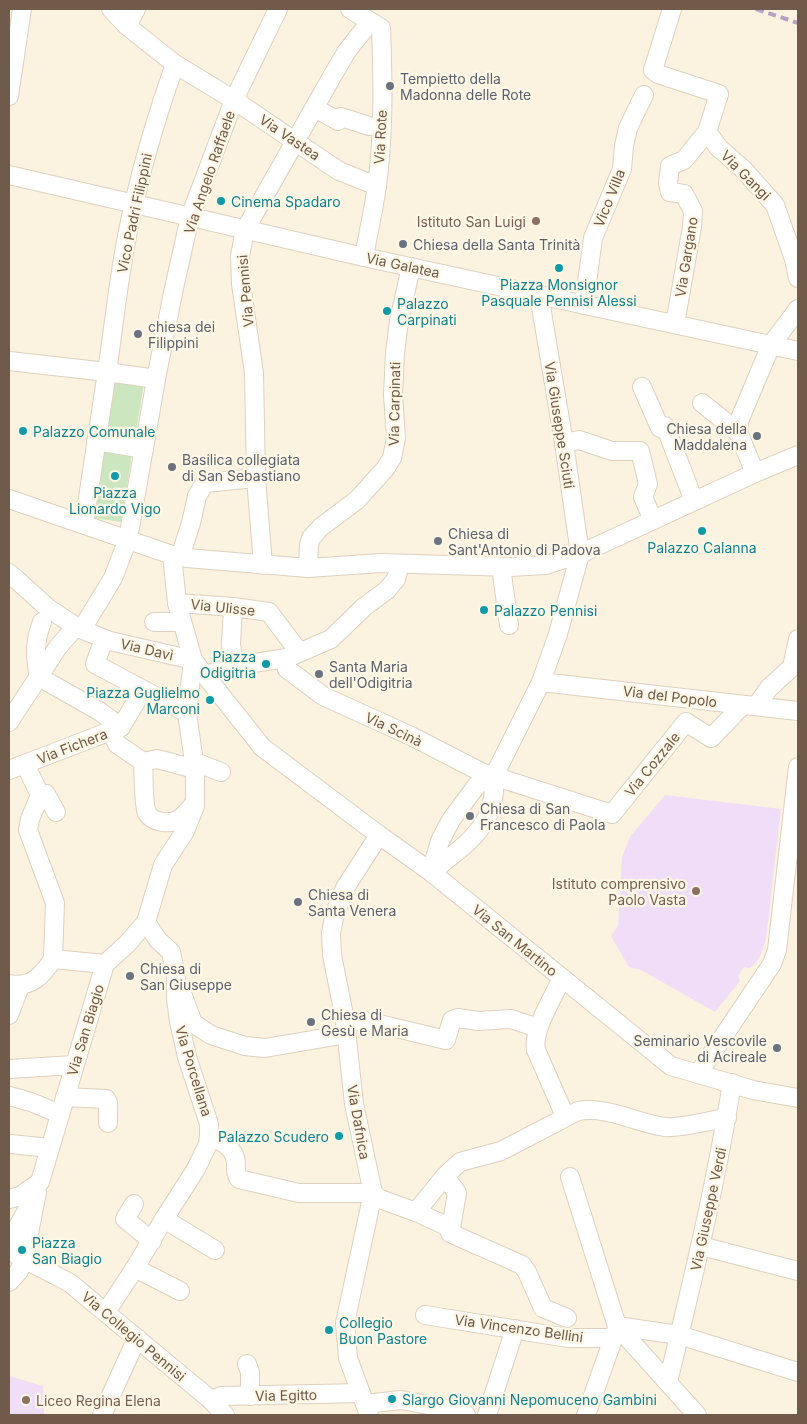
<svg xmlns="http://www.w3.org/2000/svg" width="807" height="1424" viewBox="0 0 807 1424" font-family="Inter,sans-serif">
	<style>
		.education { fill: #f0ddf7 }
		.green { fill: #cce7c0 }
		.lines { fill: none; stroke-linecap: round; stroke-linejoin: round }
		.minor-casing { stroke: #ded0bd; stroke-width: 20 }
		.minor { stroke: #fff; stroke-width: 18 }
		.rail { stroke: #b6a0c3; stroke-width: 4; stroke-dasharray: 8 5; stroke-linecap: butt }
		.worship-dot { fill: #6b7280; stroke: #fef7e6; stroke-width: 2 }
		.culture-dot { fill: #0f9aa8; stroke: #fef7e6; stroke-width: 2 }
		.education-dot { fill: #8d6e63; stroke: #fef7e6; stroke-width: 2 }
		.labels { text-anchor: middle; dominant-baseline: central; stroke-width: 4.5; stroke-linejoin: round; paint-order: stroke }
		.worship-label { font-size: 14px; fill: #5b616d; stroke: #fef7e6; text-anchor: start }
		.street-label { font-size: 14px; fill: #705a49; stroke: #fef7e6 }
		.culture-label { font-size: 14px; fill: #0d838f; stroke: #fef7e6; text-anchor: start }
		.education-label { font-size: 14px; fill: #785e54; stroke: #fef7e6; text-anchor: end }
	</style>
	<rect width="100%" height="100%" fill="#fbf3e0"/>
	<!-- education -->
	<g class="education">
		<polygon points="665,795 781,809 766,939 761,954 756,963 750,968 744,967 738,976 740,981 715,1012 641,970 629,967 611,936 618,926 622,857 630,837"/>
		<polygon points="9,1376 43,1386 44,1415 9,1415"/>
	</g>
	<!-- green -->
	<g class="green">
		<polygon points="116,378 144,383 135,440 107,435"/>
		<polygon points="104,449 132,453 122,522 93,518"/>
	</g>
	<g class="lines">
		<!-- minor casing -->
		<g class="minor-casing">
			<g id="minor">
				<polyline points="111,9 127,26 175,64 234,100 339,171 377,186"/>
				<path d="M350,9l31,19c2,52 3,106 -4,157 -3,24 -9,48 -13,72"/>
				<polyline points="672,9 653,70 658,74 719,94 707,132 684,160 670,166 668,183 670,192 684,194 693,211 692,227 675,324"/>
				<polyline points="127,26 136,9"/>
				<polyline points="9,96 22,9"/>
				<polyline points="315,108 338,121 341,117 369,126"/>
				<polyline points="707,132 719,148 743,169 775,205 794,259 798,278"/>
				<polyline points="9,175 364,257 798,351"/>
				<polyline points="584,305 593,238 622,169 624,146 628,128 644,95"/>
				<path d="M9,361l98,11c8,-56 14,-114 27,-169 11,-48 25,-94 41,-139"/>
				<polyline points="642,387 660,428 665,426 694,501"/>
				<polyline points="702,403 738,432"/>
				<polyline points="96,441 144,449"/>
				<polyline points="564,443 579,440 612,451 640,451 648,484 643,497 653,520"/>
				<polyline points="755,473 738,432 739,421 771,345 798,309"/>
				<polyline points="9,499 172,555 187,558 308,568 381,563 510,567 546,565 580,554 755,473 798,455"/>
				<polyline points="84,524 107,372 156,379"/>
				<polyline points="180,557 191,523 197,496 205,483 256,478"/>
				<polyline points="263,565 256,478 254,373 241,284 240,256 245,230 334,73 347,51 370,22"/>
				<polyline points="501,567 509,625"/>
				<polyline points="308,568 309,545 311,538 321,527 357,500 385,469 392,458 396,438 393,395 395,353 399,321 411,267"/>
				<polyline points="9,573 48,608 78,628 110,641 193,660 262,747 379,835 431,872 671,1066 753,1090 798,1098"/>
				<polyline points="177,603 233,607 269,612 299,652"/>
				<polyline points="233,607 231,644 234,666"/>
				<path d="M42,622c-8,21 -7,34 -3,55l60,34 22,16"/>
				<polyline points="154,622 182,622"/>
				<polyline points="104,639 95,664 187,713"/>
				<polyline points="287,658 287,669 323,696 411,736 481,772 612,814 686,722 711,738 743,705"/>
				<polyline points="206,675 234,666 287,658 331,639 364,607 387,590 396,579 400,564"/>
				<polyline points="541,682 798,711"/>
				<polyline points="756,706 769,688 792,667 798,639"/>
				<polyline points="9,722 58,647 72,631 85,624 113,578 128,539 157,374 174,288 190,217 234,100 278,9"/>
				<polyline points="111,731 117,744 143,762"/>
				<polyline points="195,762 221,772"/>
				<polyline points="25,764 40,795 30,819 28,830 55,903 53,959"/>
				<polyline points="9,770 121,727 143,690"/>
				<polyline points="40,795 46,794 56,812"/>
				<path d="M192,806c-8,10 -15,18 -29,16 -6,-1 -13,-3 -16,-9 -4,-9 -3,-39 -4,-51l14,-3 38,10"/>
				<path d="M431,872c35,-28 67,-46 63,-96l47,-94 17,-48 22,-80 -16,-111 -25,-148"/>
				<polyline points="431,872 440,841 451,820 477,785 494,776"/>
				<polyline points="105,964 127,944 146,922 163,865 185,831 195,806 195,769 187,713 193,660 177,603 172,555"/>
				<path d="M562,978c-9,20 -30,52 -26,72l29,66"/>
				<path d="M9,984c22,4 33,-8 44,-25l52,5"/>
				<polyline points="183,996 193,1023 211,1035 245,1046 265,1048 347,1034"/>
				<polyline points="9,1015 20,986"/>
				<polyline points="345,1020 371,1022 446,1040 452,1020 458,1018 478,1021 511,1019 538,1028"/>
				<polyline points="9,1069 74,1065"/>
				<polyline points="698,1074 772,964 777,950 798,767"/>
				<polyline points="9,1096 31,1102 60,1114"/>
				<polyline points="65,1097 106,1099 108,1103 108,1123"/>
				<path d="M209,1136c13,5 26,12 27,27 0,6 -1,10 3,16l60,14h74l7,6 36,13"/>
				<polyline points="11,1144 50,1148"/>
				<path d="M445,1176l12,17 -6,35 -35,-16 29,-36 15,-14 41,-11 77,-40c30,-5 58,12 87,16 12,2 47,-7 62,-9"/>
				<polyline points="570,1177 617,1326 697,1415"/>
				<polyline points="9,1199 20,1196 40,1182 105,964"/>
				<polyline points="134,1204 125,1219 152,1241"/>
				<polyline points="164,1219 215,1250"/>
				<polyline points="451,1228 450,1233 522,1265 527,1272 543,1308 567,1318"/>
				<polyline points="9,1243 28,1208"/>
				<polyline points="701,1246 798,1271"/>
				<polyline points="9,1250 24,1259 37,1192"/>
				<polyline points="135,1268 180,1291"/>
				<polyline points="9,1282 19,1271 24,1259 70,1283 211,1400 225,1415"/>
				<polyline points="106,1312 135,1268 164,1219 196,1169 208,1144 209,1136 209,1124 187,1057 179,1021 176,999 176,975 171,952 158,940 146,922"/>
				<polyline points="425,1315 568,1338 613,1338"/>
				<polyline points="617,1326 679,1335 798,1372"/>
				<polyline points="247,1364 250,1372 250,1396"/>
				<path d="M668,1382c24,-99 48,-198 64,-299"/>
				<polyline points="211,1400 222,1396 361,1393"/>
				<polyline points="365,1404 401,1400 439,1407 466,1415"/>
				<polyline points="102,1415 137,1338"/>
				<polyline points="369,1415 348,1358 345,1323 373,1193 354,1104 345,1020 332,955 331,933 335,913 345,888 379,835"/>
				<polyline points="487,1415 515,1329"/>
				<polyline points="586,1415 617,1328"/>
			</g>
		</g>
		<!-- minor -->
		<use href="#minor" class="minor"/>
		<!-- rail -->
		<polyline class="rail" points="756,9 798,23"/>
	</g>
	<!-- markers -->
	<g class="worship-dot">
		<circle cx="390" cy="86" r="5"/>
		<circle cx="403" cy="244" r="5"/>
		<circle cx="138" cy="334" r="5"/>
		<circle cx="757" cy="436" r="5"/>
		<circle cx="172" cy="467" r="5"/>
		<circle cx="438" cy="541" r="5"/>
		<circle cx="319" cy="674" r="5"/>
		<circle cx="470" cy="816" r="5"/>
		<circle cx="298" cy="902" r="5"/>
		<circle cx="130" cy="976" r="5"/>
		<circle cx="311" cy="1022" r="5"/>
		<circle cx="777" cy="1048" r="5"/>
	</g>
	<g class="culture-dot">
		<circle cx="221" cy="201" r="5"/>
		<circle cx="559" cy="268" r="5"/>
		<circle cx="387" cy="311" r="5"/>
		<circle cx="23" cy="431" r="5"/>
		<circle cx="115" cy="476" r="5"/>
		<circle cx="702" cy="531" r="5"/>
		<circle cx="484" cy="610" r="5"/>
		<circle cx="266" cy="664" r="5"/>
		<circle cx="210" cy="700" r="5"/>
		<circle cx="339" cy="1136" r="5"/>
		<circle cx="22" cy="1250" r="5"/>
		<circle cx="329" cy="1330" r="5"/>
		<circle cx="392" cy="1399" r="5"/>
	</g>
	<g class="education-dot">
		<circle cx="536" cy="221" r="5"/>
		<circle cx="696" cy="891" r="5"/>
		<circle cx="26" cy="1400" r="5"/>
	</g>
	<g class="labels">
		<!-- worship labels -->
		<g class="worship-label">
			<text x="400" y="78">Tempietto della<tspan x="400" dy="16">Madonna delle Rote</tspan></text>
			<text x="413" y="244">Chiesa della Santa Trinità</text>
			<text x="148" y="326">chiesa dei<tspan x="148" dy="16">Filippini</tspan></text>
			<text x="747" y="428" text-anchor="end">Chiesa della<tspan x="747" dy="16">Maddalena</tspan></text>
			<text x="182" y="459">Basilica collegiata<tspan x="182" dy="16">di San Sebastiano</tspan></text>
			<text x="448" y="533">Chiesa di<tspan x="448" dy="16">Sant'Antonio di Padova</tspan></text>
			<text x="329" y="666">Santa Maria<tspan x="329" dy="16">dell'Odigitria</tspan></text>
			<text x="480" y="808">Chiesa di San<tspan x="480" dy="16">Francesco di Paola</tspan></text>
			<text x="308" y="894">Chiesa di<tspan x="308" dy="16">Santa Venera</tspan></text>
			<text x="140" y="968">Chiesa di<tspan x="140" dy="16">San Giuseppe</tspan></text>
			<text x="321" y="1014">Chiesa di<tspan x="321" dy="16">Gesù e Maria</tspan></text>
			<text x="767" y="1040" text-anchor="end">Seminario Vescovile<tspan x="767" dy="16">di Acireale</tspan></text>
		</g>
		<!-- street labels -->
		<g class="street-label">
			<text transform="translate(290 137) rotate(34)">Via Vastea</text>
			<text transform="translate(380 137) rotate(-87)">Via Rote</text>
			<text transform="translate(209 172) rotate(-71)">Via Angelo Raffaele</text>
			<text transform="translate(746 175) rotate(45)">Via Gangi</text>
			<text transform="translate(609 198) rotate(-68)">Vico Villa</text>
			<text transform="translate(134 213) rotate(-78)">Vico Padri Filippini</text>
			<text transform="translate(686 257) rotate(-81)">Via Gargano</text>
			<text transform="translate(403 265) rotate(12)">Via Galatea</text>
			<text transform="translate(245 291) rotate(-95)">Via Pennisi</text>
			<text transform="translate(394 404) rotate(-89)">Via Carpinati</text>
			<text transform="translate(560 425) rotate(81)">Via Giuseppe Sciuti</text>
			<text transform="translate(223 607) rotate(6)">Via Ulisse</text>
			<text transform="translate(147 649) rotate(13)">Via Davì</text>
			<text transform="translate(670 696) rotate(7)">Via del Popolo</text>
			<text transform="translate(394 729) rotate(25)">Via Scinà</text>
			<text transform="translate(72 746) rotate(-21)">Via Fichera</text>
			<text transform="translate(652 764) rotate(-51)">Via Cozzale</text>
			<text transform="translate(515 940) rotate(39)">Via San Martino</text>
			<text transform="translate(85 1030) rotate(-73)">Via San Biagio</text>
			<text transform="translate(194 1071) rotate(73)">Via Porcellana</text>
			<text transform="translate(359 1122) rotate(80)">Via Dafnica</text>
			<text transform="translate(708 1209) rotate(-78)">Via Giuseppe Verdi</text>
			<text transform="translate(519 1328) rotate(8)">Via Vincenzo Bellini</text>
			<text transform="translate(134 1336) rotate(40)">Via Collegio Pennisi</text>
			<text transform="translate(286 1395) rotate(-1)">Via Egitto</text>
		</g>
		<!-- culture labels -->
		<g class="culture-label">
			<text x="231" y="201">Cinema Spadaro</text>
			<text x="559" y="284" text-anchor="middle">Piazza Monsignor<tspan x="559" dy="16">Pasquale Pennisi Alessi</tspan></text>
			<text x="397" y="303">Palazzo<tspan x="397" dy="16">Carpinati</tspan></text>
			<text x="33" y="431">Palazzo Comunale</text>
			<text x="115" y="492" text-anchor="middle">Piazza<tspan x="115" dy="16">Lionardo Vigo</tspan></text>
			<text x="702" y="547" text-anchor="middle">Palazzo Calanna</text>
			<text x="494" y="610">Palazzo Pennisi</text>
			<text x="256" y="656" text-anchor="end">Piazza<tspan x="256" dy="16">Odigitria</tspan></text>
			<text x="200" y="692" text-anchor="end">Piazza Guglielmo<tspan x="200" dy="16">Marconi</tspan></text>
			<text x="329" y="1136" text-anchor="end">Palazzo Scudero</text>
			<text x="32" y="1242">Piazza<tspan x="32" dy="16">San Biagio</tspan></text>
			<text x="339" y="1322">Collegio<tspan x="339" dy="16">Buon Pastore</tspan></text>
			<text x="402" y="1399">Slargo Giovanni Nepomuceno Gambini</text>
		</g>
		<!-- education labels -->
		<g class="education-label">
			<text x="526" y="221">Istituto San Luigi</text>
			<text x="686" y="883">Istituto comprensivo<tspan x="686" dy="16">Paolo Vasta</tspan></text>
			<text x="36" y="1400" text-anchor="start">Liceo Regina Elena</text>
		</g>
	</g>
	<!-- border -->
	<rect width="807" height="1424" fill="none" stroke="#705a49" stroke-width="20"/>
</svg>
